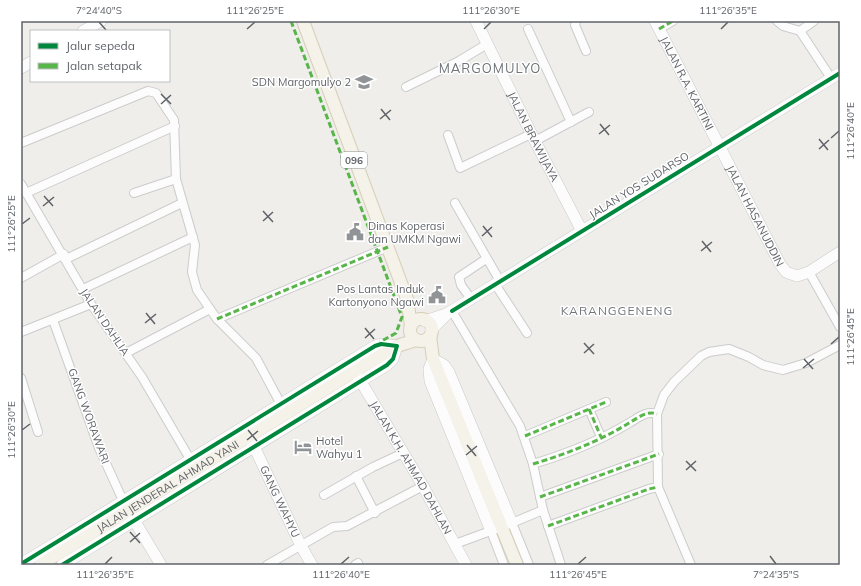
<svg xmlns="http://www.w3.org/2000/svg" width="861" height="586" viewBox="0 0 861 586" font-family="Mulish,sans-serif">
	<style>
		.lines { fill: none; stroke-linecap: round; stroke-linejoin: round }
		.street-casing { stroke: #cbcccc; stroke-width: 10 }
		.secondary-casing { stroke: #cacacb; stroke-width: 12 }
		.primary-casing { stroke: #d7ceb8; stroke-width: 14 }
		.street { stroke: #fdfcfc; stroke-width: 8 }
		.secondary { stroke: #fdfcfc; stroke-width: 11 }
		.primary { stroke: #f4f2e9; stroke-width: 12 }
		.quiet { stroke: #58b549; stroke-width: 3; stroke-dasharray: 6 3; stroke-linecap: butt }
		.cycleway-casing { stroke: #fff; stroke-width: 6 }
		.cycleway { stroke: #00873e; stroke-width: 4 }
		.ticks { fill: none; stroke: #5f6368; stroke-width: 1.5 }
		.labels { text-anchor: middle; dominant-baseline: central; stroke-width: 3; stroke-linejoin: round; paint-order: stroke }
		.shield { fill: #fff; stroke: #8f9295; stroke-width: 1 }
		.shield-label { font-size: 10px; font-weight: bold; fill: #5f6368 }
		.poi-label { font-size: 11px; fill: #5f6368; stroke: #fff; text-anchor: end }
		.street-label { font-size: 11px; fill: #5f6368; stroke: #fff }
		.neighbourhood-label { font-size: 12px; letter-spacing: 1px; fill: #70757a; stroke: #fff }
		.quarter-label { font-size: 13px; letter-spacing: 1px; fill: #70757a; stroke: #fff }
		.neatline { fill: none; stroke: #5f6368; stroke-width: 1.5 }
		.ticks-label { font-size: 10px; text-anchor: middle; fill: #5f6368 }
	</style>
	<rect width="100%" height="100%" fill="#efeeea"/>
	<g class="lines">
		<!-- street casing -->
		<g class="street-casing">
			<g id="street">
				<polyline points="576,21 575,25 586,51"/>
				<polyline points="777,21 783,26 800,31 831,78"/>
				<polyline points="528,29 571,122"/>
				<polyline points="659,29 673,21"/>
				<polyline points="800,31 814,21"/>
				<polyline points="406,87 459,61 487,44"/>
				<polyline points="448,135 460,168 531,134"/>
				<polyline points="535,141 589,112"/>
				<polyline points="21,143 148,91 156,93 174,120 176,179 195,245 192,272 197,290 217,319 256,358 283,408"/>
				<polyline points="21,184 91,304 142,377 190,459"/>
				<polyline points="26,193 175,126"/>
				<polyline points="134,193 176,179"/>
				<polyline points="455,203 500,281"/>
				<polyline points="66,259 182,203"/>
				<polyline points="809,272 840,327"/>
				<polyline points="21,278 64,254"/>
				<polyline points="495,284 527,333"/>
				<polyline points="83,289 193,237"/>
				<polyline points="471,299 461,285 459,277 486,259"/>
				<polyline points="452,311 520,426 533,464 543,510 561,565"/>
				<polyline points="217,319 388,247"/>
				<polyline points="53,320 99,448 125,505"/>
				<polyline points="21,332 91,304"/>
				<polyline points="126,353 210,309"/>
				<polyline points="21,378 38,432"/>
				<polyline points="589,409 601,437"/>
				<polyline points="525,436 606,402"/>
				<path d="M533,464c33,-10 67,-23 96,-41 9,-5 18,-13 28,-9"/>
				<polyline points="356,476 375,513"/>
				<polyline points="324,495 373,467 403,453"/>
				<polyline points="540,497 659,454"/>
				<polyline points="512,523 529,565"/>
				<polyline points="507,525 543,510"/>
				<polyline points="548,526 649,489 658,487"/>
				<polyline points="491,531 504,565"/>
				<polyline points="455,544 496,529"/>
				<polyline points="267,565 333,527 347,526 423,486"/>
				<polyline points="355,565 358,563"/>
				<polyline points="691,565 658,487 657,414 664,395 674,382 701,356 709,352 729,349 749,357 763,365 783,370 806,363 840,345"/>
			</g>
		</g>
		<!-- secondary casing -->
		<g class="secondary-casing">
			<g id="secondary">
				<path id="s1" d="M476,21l59,120 47,90"/>
				<path id="s2" d="M655,21l125,243 6,8 11,4 12,-4 31,-20"/>
				<polyline points="83,31 101,21"/>
				<polyline points="21,68 31,62"/>
				<polyline points="425,321 446,314"/>
				<polyline points="431,330 448,313 840,73"/>
				<path id="s3" d="M357,375l66,111 43,79"/>
				<path id="s4" d="M251,440l50,106 11,19"/>
				<polyline points="131,515 161,565"/>
				<polyline points="491,531 430,381 429,369 433,359 444,365 449,372 512,523"/>
				<polyline points="21,564 375,346 381,344 397,346 393,359 387,365 62,565"/>
			</g>
		</g>
		<!-- primary casing -->
		<g class="primary-casing">
			<g id="primary">
				<polyline points="303,21 407,299 411,325"/>
				<circle cx="421" cy="330" r="11"/>
				<polyline points="430,336 433,359 517,565"/>
				<path id="s5" d="M40,565l315,-194 42,-25 19,-6"/>
			</g>
		</g>
		<!-- street -->
		<use href="#street" class="street"/>
		<!-- secondary -->
		<use href="#secondary" class="secondary"/>
		<!-- primary -->
		<use href="#primary" class="primary"/>
		<!-- quiet -->
		<g class="quiet">
			<polyline points="291,21 402,317 396,333 380,342"/>
			<polyline points="659,29 673,21"/>
			<polyline points="217,319 388,247"/>
			<polyline points="589,409 601,437"/>
			<polyline points="525,436 606,402"/>
			<path d="M533,464c33,-10 67,-23 96,-41 9,-5 18,-13 28,-9"/>
			<polyline points="540,497 659,454"/>
			<polyline points="548,526 649,489 658,487"/>
		</g>
		<!-- cycleway casing -->
		<g class="cycleway-casing">
			<g id="cycleway">
				<polyline points="452,311 840,73"/>
				<polyline points="21,564 375,346 381,344 397,346 393,359 387,365 62,565"/>
			</g>
		</g>
		<!-- cycleway -->
		<use href="#cycleway" class="cycleway"/>
	</g>
	<!-- ticks -->
	<path class="ticks" d="M99,22l7,8M247,29l8,-7M484,29l7,-7M721,29l7,-7M161,94l10,10M161,104l10,-9M381,109l9,11M380,119l11,-9M600,124l9,11M599,134l11,-9M831,138l8,-7M819,139l9,11M819,149l10,-9M44,196l9,10M43,206l11,-9M263,211l10,11M263,221l10,-9M22,224l8,-6M483,226l9,11M482,236l10,-9M702,241l9,11M701,251l11,-9M146,313l9,11M145,323l11,-9M365,328l9,11M365,338l10,-9M584,343l10,11M831,344l8,-7M584,353l10,-9M804,359l9,10M803,368l11,-9M22,430l8,-6M248,430l9,11M247,440l11,-9M467,445l9,11M466,455l11,-9M686,461l10,10M686,470l10,-9M130,532l10,11M130,542l10,-9M770,556l6,8M105,564l7,-7M341,564l8,-7M578,564l8,-7"/>
	<!-- icons -->
	<defs>
		<g id="school-bare" transform="scale(1.38)"><path d="M0-5L7-2L0 1L-7-2ZM-4 1L0 2.5L4 1V4Q0 6-4 4Z" fill="#919496" stroke="#fff" stroke-width="2.5" paint-order="stroke"/></g>
		<g id="civic-bare" transform="scale(1.38)"><path d="M-.6-6.5H3V-4.5H.6V-3L4-1V1h2V6H-6V1h2V-1L-.6-3ZM-1.2 2.5V6h2.4V2.5Z" fill="#919496" stroke="#fff" stroke-width="2.5" paint-order="stroke"/></g>
		<g id="hotel-bare" transform="scale(1.38)"><path d="M-6-4.5h1.5V1H6V5H4.5V3h-9V5H-6ZM-4 0a1.8 1.8 0 1 1 3.6 0ZM.5 0V-2.5h3Q6-2.5 6 0Z" fill="#919496" stroke="#fff" stroke-width="2.5" paint-order="stroke"/></g>
	</defs>
	<g fill-rule="evenodd">
		<use href="#school-bare" x="364" y="82"/>
		<use href="#civic-bare" x="355" y="232"/>
		<use href="#civic-bare" x="437" y="295"/>
		<use href="#hotel-bare" x="303" y="447"/>
	</g>
	<g class="labels">
		<!-- shield labels -->
		<rect class="shield" x="341" y="152" width="26" height="16" rx="3"/>
		<g class="shield-label">
			<text x="354" y="160">096</text>
		</g>
		<!-- poi labels -->
		<g class="poi-label">
			<text x="351" y="82">SDN Margomulyo 2</text>
			<text x="368" y="226" text-anchor="start">Dinas Koperasi<tspan x="368" dy="13">dan UMKM Ngawi</tspan></text>
			<text x="424" y="289">Pos Lantas Induk<tspan x="424" dy="13">Kartonyono Ngawi</tspan></text>
			<text x="316" y="441" text-anchor="start">Hotel<tspan x="316" dy="13">Wahyu 1</tspan></text>
		</g>
		<!-- street labels -->
		<g class="street-label">
			<text stroke="none"><textPath href="#s2" startOffset="70">JALAN R.A. KARTINI</textPath></text>
			<text stroke="none"><textPath href="#s1" startOffset="129">JALAN BRAWIJAYA</textPath></text>
			<text transform="translate(639 185) rotate(-32)">JALAN YOS SUDARSO</text>
			<text stroke="none"><textPath href="#s2" startOffset="219">JALAN HASANUDDIN</textPath></text>
			<text transform="translate(105 322) rotate(56)">JALAN DAHLIA</text>
			<text transform="translate(89 416) rotate(70)">GANG WORAWARI</text>
			<text stroke="none"><textPath href="#s3" startOffset="107">JALAN K.H. AHMAD DAHLAN</textPath></text>
			<text stroke="none"><textPath href="#s5" startOffset="150">JALAN JENDERAL AHMAD YANI</textPath></text>
			<text stroke="none"><textPath href="#s4" startOffset="68">GANG WAHYU</textPath></text>
		</g>
		<!-- neighbourhood labels -->
		<g class="neighbourhood-label">
			<text x="617" y="310">KARANGGENENG</text>
		</g>
		<!-- quarter labels -->
		<g class="quarter-label">
			<text x="490" y="68">MARGOMULYO</text>
		</g>
	</g>
	<!-- border -->
	<rect width="861" height="586" fill="none" stroke="#ffffff" stroke-width="44"/>
	<!-- legend -->
	<rect x="30" y="30" width="140" height="52" fill="#ffffff" stroke="#bfc1c3"/>
	<rect x="38" y="43" width="20" height="6" fill="#00873e" stroke="#bfc1c3"/>
	<text x="66" y="50" font-size="12" fill="#5f6368">Jalur sepeda</text>
	<rect x="38" y="63" width="20" height="6" fill="#58b549" stroke="#bfc1c3"/>
	<text x="66" y="70" font-size="12" fill="#5f6368">Jalan setapak</text>
	<rect x="22" y="22" width="817" height="542" class="neatline"/>
	<g class="ticks-label">
		<text x="99" y="14">7°24'40"S</text>
		<text x="255" y="14">111°26'25"E</text>
		<text x="491" y="14">111°26'30"E</text>
		<text x="728" y="14">111°26'35"E</text>
		<text transform="translate(850 131) rotate(-90)" y="4">111°26'40"E</text>
		<text transform="translate(11 224) rotate(-90)" y="4">111°26'25"E</text>
		<text transform="translate(850 337) rotate(-90)" y="4">111°26'45"E</text>
		<text transform="translate(11 430) rotate(-90)" y="4">111°26'30"E</text>
		<text x="105" y="578">111°26'35"E</text>
		<text x="341" y="578">111°26'40"E</text>
		<text x="578" y="578">111°26'45"E</text>
		<text x="776" y="578">7°24'35"S</text>
	</g>
</svg>
